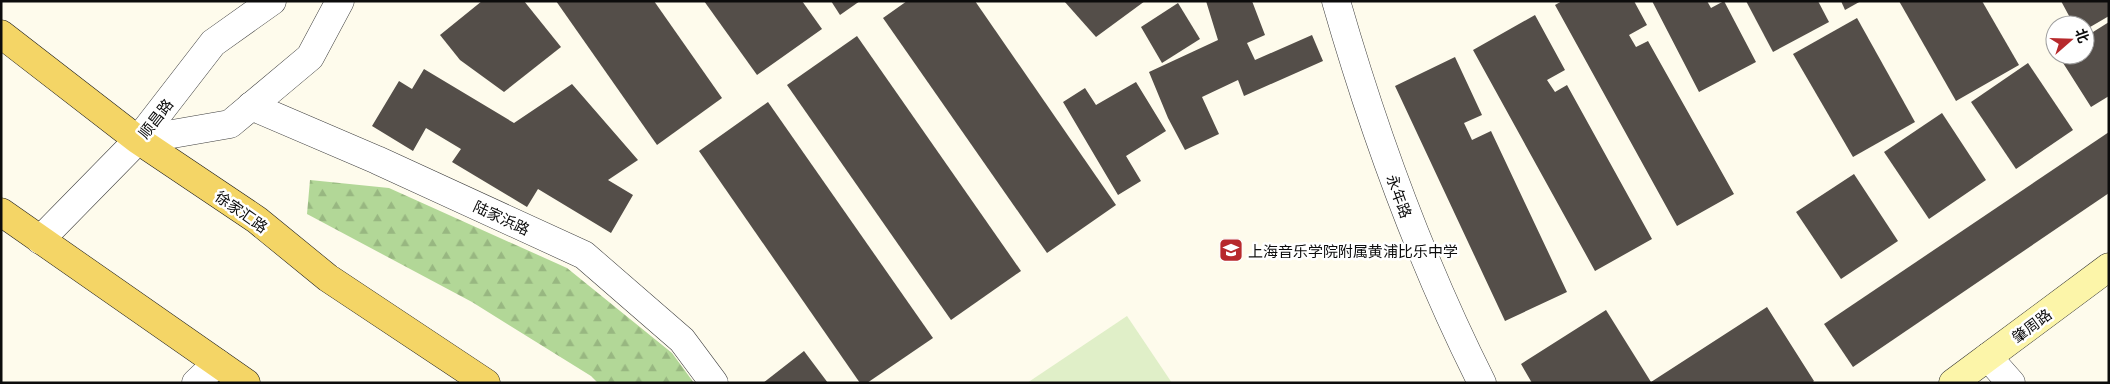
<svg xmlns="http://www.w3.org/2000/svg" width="2110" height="384" viewBox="0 0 2110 384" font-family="Georgia,'Noto Sans SC',serif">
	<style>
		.forest { fill: url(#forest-firs) }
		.pitch { fill: #e0efc8 }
		.building { fill: #544e49 }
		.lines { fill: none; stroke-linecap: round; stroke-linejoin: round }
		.street-casing { stroke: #3f3f3f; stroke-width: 29 }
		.secondary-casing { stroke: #2e2e2e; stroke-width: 29 }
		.primary-casing { stroke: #1d1d1d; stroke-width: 29 }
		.street { stroke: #fff; stroke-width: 28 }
		.secondary { stroke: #fcf5a9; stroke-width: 28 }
		.primary { stroke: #f4d566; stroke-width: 28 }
		.labels { text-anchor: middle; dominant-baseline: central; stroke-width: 5; stroke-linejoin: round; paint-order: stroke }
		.street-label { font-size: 15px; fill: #0c0c0c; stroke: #fff }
		.poi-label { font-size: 15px; fill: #0c0c0c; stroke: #fff; text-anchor: start }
	</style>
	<defs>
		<pattern id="forest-firs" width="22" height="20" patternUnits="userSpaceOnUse" patternTransform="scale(1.25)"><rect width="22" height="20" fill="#b2d797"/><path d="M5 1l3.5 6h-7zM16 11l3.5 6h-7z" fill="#98b781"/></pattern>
	</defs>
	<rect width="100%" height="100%" fill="#fefbec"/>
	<!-- forest -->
	<polygon class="forest" points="310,180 389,188 567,268 672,353 694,383 598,383 591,376 472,302 307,214"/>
	<!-- pitch -->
	<polygon class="pitch" points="1127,316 1172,383 1027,383"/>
	<!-- building -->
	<g class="building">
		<polygon points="482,1 524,1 561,47 504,92 460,60 440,35"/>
		<polygon points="556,1 654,1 722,98 657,145"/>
		<polygon points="704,1 802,1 822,29 757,75"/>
		<polygon points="831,1 860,1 840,15"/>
		<polygon points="907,1 975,1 1116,205 1047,253 883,18"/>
		<polygon points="1064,1 1145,1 1096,37"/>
		<polygon points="1206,1 1252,1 1265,35 1247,43 1255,60 1312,35 1323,61 1244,96 1238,80 1202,97 1219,134 1185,150 1168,118 1149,72 1218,40"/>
		<polygon points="1562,1 1634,1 1647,25 1629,35 1636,47 1648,41 1734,194 1677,226 1555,5"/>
		<polygon points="1652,1 1707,1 1711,8 1724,1 1756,62 1699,92"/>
		<polygon points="1746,1 1818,1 1829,22 1773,52"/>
		<polygon points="1841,1 1861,1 1845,10"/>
		<polygon points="1899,1 1982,1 2019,65 1956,101"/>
		<polygon points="2061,1 2109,1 2109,16 2085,30 2085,25 2074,25"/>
		<polygon points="1178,3 1200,39 1162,63 1141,27"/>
		<polygon points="1535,15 1565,70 1547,80 1555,92 1567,85 1652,239 1595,271 1473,50"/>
		<polygon points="1857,18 1915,122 1853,157 1793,54"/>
		<polygon points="2109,22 2109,96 2091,107 2058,55 2085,55 2085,37"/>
		<polygon points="857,36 1021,271 951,320 787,85"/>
		<polygon points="1455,57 1482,115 1464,123 1472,140 1491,131 1567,292 1505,321 1395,86"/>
		<polygon points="2028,63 2073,130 2016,169 1971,102"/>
		<polygon points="424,69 514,123 572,84 638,160 608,180 633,195 611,233 538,189 527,207 452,162 461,149 426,128 413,151 372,126 399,81 412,89"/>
		<polygon points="1136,82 1166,131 1126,156 1141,181 1118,195 1063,102 1085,88 1096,105"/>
		<polygon points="768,102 933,338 867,383 860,383 699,151"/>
		<polygon points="1942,113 1986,180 1929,219 1884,152"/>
		<polygon points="2109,132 2109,193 1853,367 1824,324"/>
		<polygon points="1854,174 1898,241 1841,279 1796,212"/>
		<polygon points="1767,307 1814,381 1812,383 1532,383 1521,364 1606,310 1651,382"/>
		<polygon points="804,351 828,383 763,383"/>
	</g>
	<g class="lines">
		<!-- street casing -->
		<g class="street-casing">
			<g id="street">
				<path d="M1336,1c38,132 84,259 146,382"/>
				<polyline points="251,106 377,160 584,255 682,340 714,383"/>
				<polyline points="138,140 230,124 310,57 340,1"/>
				<polyline points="40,240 138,140 213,43 272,1"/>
				<polyline points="1988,357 2011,383"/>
				<polyline points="196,383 217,363"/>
			</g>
		</g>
		<!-- secondary casing -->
		<g class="secondary-casing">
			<polyline id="secondary" points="1953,383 2109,267"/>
		</g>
		<!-- primary casing -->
		<g class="primary-casing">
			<g id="primary">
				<polyline points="1,34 138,140 257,220 328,278 486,383"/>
				<polyline points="1,212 246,383"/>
			</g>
		</g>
		<!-- street -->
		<use href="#street" class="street"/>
		<!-- secondary -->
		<use href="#secondary" class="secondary"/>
		<!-- primary -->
		<use href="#primary" class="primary"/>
	</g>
	<!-- icons -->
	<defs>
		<g id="school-square" transform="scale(1.25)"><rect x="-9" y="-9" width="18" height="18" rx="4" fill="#b7292c" stroke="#fff"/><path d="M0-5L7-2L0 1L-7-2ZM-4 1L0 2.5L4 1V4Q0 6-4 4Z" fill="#fff"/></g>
	</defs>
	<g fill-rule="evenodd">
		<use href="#school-square" x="1231" y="250"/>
	</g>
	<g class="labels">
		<!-- street labels -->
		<g class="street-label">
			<text transform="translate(155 118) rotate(-52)">顺昌路</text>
			<text transform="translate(1400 196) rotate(70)">永年路</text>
			<text transform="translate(242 211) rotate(35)">徐家汇路</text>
			<text transform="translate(502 217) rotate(25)">陆家浜路</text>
			<text transform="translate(2031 325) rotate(-37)">肇周路</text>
		</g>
		<!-- poi labels -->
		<g class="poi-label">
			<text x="1248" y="250">上海音乐学院附属黄浦比乐中学</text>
		</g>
	</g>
	<!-- border -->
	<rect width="2110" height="384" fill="none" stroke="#0c0c0c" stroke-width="5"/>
	<!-- north arrow -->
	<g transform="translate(2070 40) rotate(70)"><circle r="24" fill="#ffffff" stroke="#9e9e9e"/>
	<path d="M0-4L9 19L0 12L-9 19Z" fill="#b7292c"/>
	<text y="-8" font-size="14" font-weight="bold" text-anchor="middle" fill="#0c0c0c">北</text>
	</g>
</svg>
